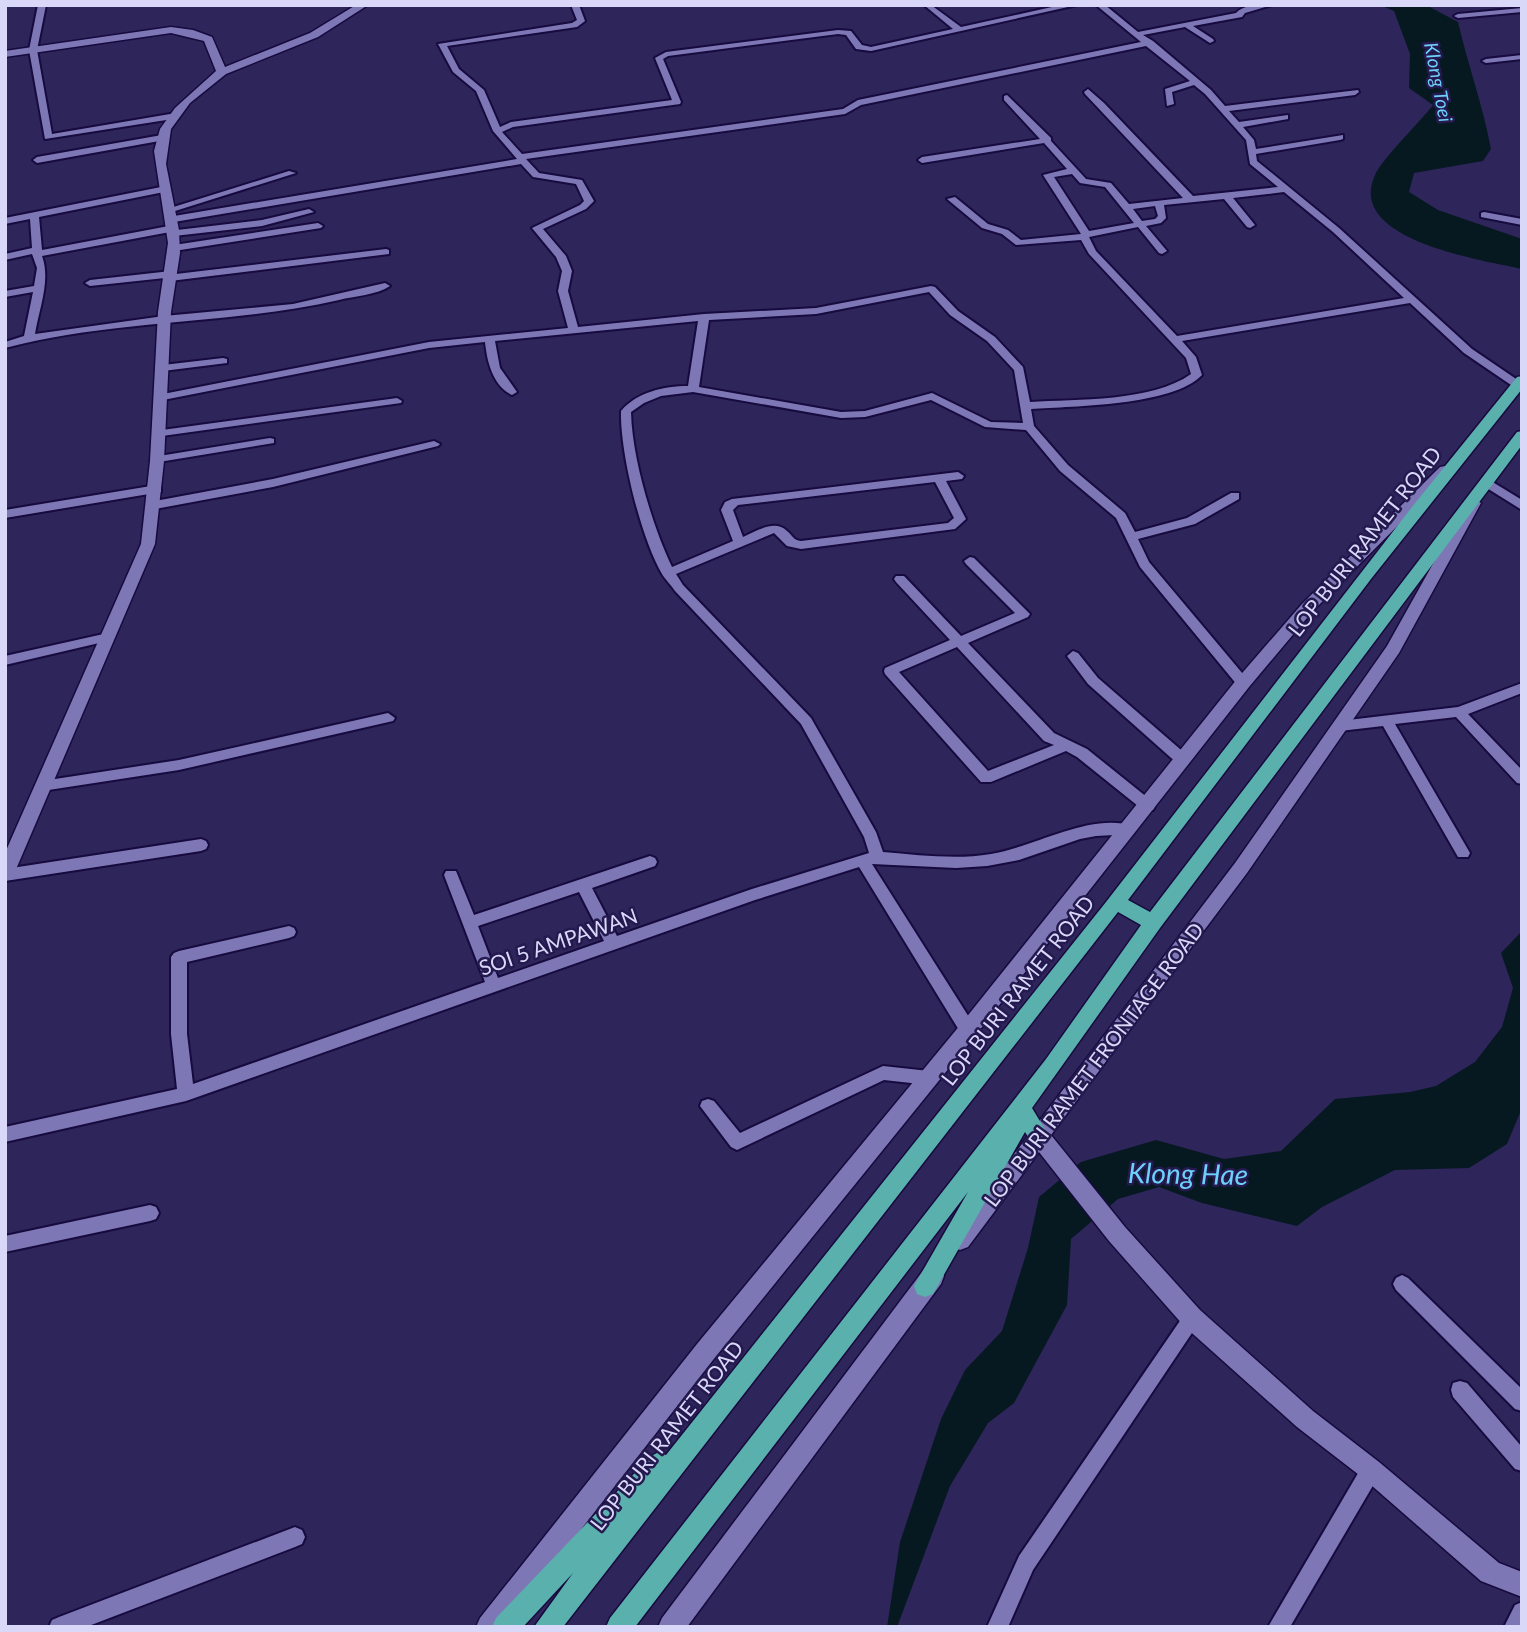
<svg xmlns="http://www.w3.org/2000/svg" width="1527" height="1632" viewBox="0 0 1527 1632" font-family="Lato,sans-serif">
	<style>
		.water { fill: #061921 }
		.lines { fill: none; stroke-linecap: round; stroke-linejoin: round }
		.street-casing { stroke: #170a3e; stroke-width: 4 }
		.secondary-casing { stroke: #170a3e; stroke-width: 3 }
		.primary-casing { stroke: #170a3e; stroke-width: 3 }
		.street { fill: #7d78b5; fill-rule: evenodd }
		.secondary { fill: #7d78b5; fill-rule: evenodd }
		.primary { fill: #5ab0ad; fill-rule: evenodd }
		.labels { text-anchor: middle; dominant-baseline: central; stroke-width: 5; stroke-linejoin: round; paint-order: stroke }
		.far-water-label { font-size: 19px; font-style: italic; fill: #6ed1fa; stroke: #241a4f }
		.street-label { font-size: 21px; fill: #d9d8f9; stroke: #241a4f }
		.near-water-label { font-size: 28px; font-style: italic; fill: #6ed1fa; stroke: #241a4f }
	</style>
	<rect width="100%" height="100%" fill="#2e255a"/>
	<!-- water -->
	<g class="water">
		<path d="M1380,5h46l32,17c10,43 25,84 33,127l-8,12 -69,12 -5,19 29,18 84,29v30c-40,-9 -177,-29 -147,-94 6,-15 45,-53 58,-70l-24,-17 1,-34 -16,-43z"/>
		<polygon points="1522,931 1522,1108 1507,1144 1469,1168 1395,1170 1322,1207 1297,1226 1202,1203 1159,1187 1118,1199 1071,1239 1067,1305 1014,1403 988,1423 950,1486 897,1627 887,1627 900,1542 941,1419 965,1370 1002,1331 1028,1248 1039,1197 1081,1162 1156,1140 1224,1159 1281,1151 1335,1099 1410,1092 1436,1086 1475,1062 1502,1027 1513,988 1501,953"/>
	</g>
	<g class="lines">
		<!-- street casing -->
		<g class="street-casing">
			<g id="street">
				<polygon points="38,5 46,5 37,50 52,134 176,113 179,114 179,118 45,139 29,50"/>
				<path d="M571,5h8l6,16 -8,6 -130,19 12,23 25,21 16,37 11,-5 161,-22 -17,-42 11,-6 172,-22 13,1 11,14 9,2 82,-18 -29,-24h7l30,22 100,-22h16l-206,46 -15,-2 -10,-14 -8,-1 -170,22 -5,3 18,43 -1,2 -167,23 -11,5 20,22 321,-45 15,-9 283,-58 -45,-37h9l33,27 98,-19c8,-9 24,-8 36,-8l-27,8 -3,4 -49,9 20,13 1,2 -4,2 -25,-16 -42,8 10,6 58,49 14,16 133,-16 1,2 -4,3 -126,16 10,11 49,-7v4l-45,8 11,13 2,9 87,-14v4l-3,1 -84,14 1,7 82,67 133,121 50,34v4h-8l-50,-34 -54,-50 -228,38 14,16 6,18c-30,31 -128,31 -171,34l3,17 34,39 57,48 10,19 52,-14 44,-25h8v6l-44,25 -57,15 11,23 99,118 1,3 -1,3h-10l-98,-119 -24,-49 -56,-47 -34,-41 -41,-3 -54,-27 -66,17 -24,1 -148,-26 -32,4 -17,7 -13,9c1,46 21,113 41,155l61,-26 -12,-31 4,-8 7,-3 226,-27 6,4 -2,3 -16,2 20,38 -11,10 -154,20 -14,-3 -13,-13 -98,41 7,11 128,133 65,114 7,20c36,3 73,8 108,2 44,-7 99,-42 142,-28l2,4 -2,4 -37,2 -16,3 -61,21 -32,6 -31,2 -84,-4 102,161 2,5 -2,5 -6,2 -6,-2 -103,-168 -104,33 -569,201 -181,41v-15l172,-38 -6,-55v-77l3,-4 5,-2 110,-25 5,2 2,4 -2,4 -5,2 -102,24v72l6,50 292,-102 -41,-107 2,-4h10l18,44 176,-59 5,2 2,4 -2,4 -63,22 25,48 135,-47 117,-36 -5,-16 -63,-113 -126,-133c-4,-6 -10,-12 -13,-17 -21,-36 -42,-121 -41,-163 16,-19 43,-25 67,-25l10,-65 -203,20 5,27 17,24 -5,3c-19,-9 -25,-33 -27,-53l-56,6 -266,52 -5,-3 5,-3 266,-52 139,-14 -10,-37 4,-20 -6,-14 -24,-29 48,-23 4,-4 -8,-17 -43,-7 -12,-13 -347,58 -5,-3 5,-3 343,-57 -24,-28 -17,-40 -23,-19 -15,-28 134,-21 5,-3zM1146,46l44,35 -25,8 2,17 7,-2 -2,-12 22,-7 11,9 41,46 4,24 28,23 -85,9 -89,-93 -16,-14 -4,3 1,2 98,104 -54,6 -18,-21 -25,-4 -35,-38v-3l-44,-43 -3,1v4l36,39 -118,18 -4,3 4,3 122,-20 23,26 -24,6 38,59 -60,6 -13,-10 -20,-6 -33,-27 -8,2 35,29 20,6 14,11 65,-5 8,14 97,104 5,16c-39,28 -114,25 -161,28l-7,-35 -28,-30 -37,-26 -23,-24 -4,-1 -115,22 -112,6 -126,13 -10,-36 4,-20 -6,-15 -23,-27 43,-20 8,-8 -12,-21 -43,-7 -13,-14 319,-45 16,-9zM1072,174l8,9 25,4 29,36 -45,8 -35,-54zM1284,192l49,40 71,66 -227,38 -81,-85 -7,-14 49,-10 21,26 3,1 5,-3 -21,-25 15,-3 5,-5 -2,-13 60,-6 23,28 3,1 5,-3 -22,-27zM1155,206l3,10 -3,3 -13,2 -9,-12zM929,292l21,23 37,26 27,29 9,53 -32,-1 -59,-29 -67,18 -24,1 -142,-25 10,-67 107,-6zM935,482l19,36 -6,5 -147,18c-8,-1 -8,-5 -14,-10 -12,-12 -31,0 -44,6l-10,-27 5,-5zM579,892l25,49 -106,37 -20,-52z"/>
				<polygon points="1522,8 1522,12 1458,18 1454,16 1458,14"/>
				<polygon points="1522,55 1522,59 1486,63 1482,61 1486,59"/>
				<polygon points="162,135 165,136 165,140 37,163 33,160 37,157"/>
				<polygon points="289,171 296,173 175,211 167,209"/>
				<path d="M166,186l3,1v4l-130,26 3,33 132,-25 3,1v4l85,-10 47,-11 5,3 -52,14 -88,10 -3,-1 -1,-3 -128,24c9,24 -3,53 -7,78l129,-18 129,-12 92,-21 5,3c-13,9 -36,10 -51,14 -110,25 -225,19 -334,48v-6l19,-6 9,-44 -28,5v-6l29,-5 3,-18 -5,-14 -27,6v-6l27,-6 -2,-29 -25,5v-6z"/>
				<polygon points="1484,212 1522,219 1522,225 1481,217 1481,213"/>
				<polygon points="318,223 323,226 321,228 174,251 169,248 174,245"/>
				<polygon points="386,249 389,250 389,254 170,281 165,278 90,286 85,283 90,280 171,271 176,274"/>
				<polygon points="223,358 227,359 227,363 163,371 158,368 163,365"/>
				<polygon points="397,398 402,401 401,403 162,436 156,433 162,430"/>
				<polygon points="270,438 274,439 274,443 159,462 153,459 159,456"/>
				<polygon points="434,441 440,444 438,446 273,487 155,509 149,505 155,501 273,479"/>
				<polygon points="1486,478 1522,500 1522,510 1482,485 1482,479"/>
				<polygon points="157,485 161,486 161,492 5,518 5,510"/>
				<path d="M970,557l4,1 56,56 -2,3 -60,26 86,90 33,16 66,53 2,4 -2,4h-10l-66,-53 -11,-6 -75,31h-10l-96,-108 -1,-3 1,-3 65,-28 -54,-58 -2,-3 2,-3h8l57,60 54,-23 -49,-49 -2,-3zM957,647l87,94 10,4 -66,26 -89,-99z"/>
				<polygon points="108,633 112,634 114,637 112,640 5,665 5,656"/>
				<polygon points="1073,651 1078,653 1098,678 1188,756 1190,760 1188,764 1178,764 1088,684 1067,656"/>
				<polygon points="1522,683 1522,693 1468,714 1522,770 1522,784 1517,783 1456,717 1395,724 1470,853 1468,857 1458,857 1383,726 1340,731 1333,726 1340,721 1458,707"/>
				<polygon points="388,713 395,718 393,721 179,770 42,791 35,786 42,781 179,760"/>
				<polygon points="201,839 206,841 208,845 206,849 201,851 5,881 5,869"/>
				<polygon points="883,1066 929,1071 935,1073 937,1078 935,1083 929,1085 884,1080 737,1150 731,1147 700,1106 702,1101 708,1099 714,1101 740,1133"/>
				<polygon points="150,1205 156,1207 159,1213 156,1219 150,1221 5,1252 5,1236"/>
				<polygon points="1402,1275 1408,1278 1522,1389 1522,1411 1515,1409 1396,1290 1393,1284 1396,1278"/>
				<polygon points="1192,1309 1198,1312 1201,1318 1198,1324 1033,1570 1008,1627 987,1627 1019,1556 1186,1312"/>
				<polygon points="1460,1381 1467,1383 1522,1447 1522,1471 1515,1469 1453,1397 1451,1390 1453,1383"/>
				<polygon points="1371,1460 1378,1463 1381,1470 1378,1477 1290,1627 1268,1627 1364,1463"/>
				<polygon points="295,1527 302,1530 305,1537 302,1544 295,1547 86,1627 49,1627 52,1620 59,1617"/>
				<polygon points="1522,1602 1522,1627 1504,1627 1515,1605"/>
			</g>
		</g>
		<!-- secondary casing -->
		<g class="secondary-casing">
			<g id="secondary">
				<polygon points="356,5 368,5 318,37 226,74 190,103 171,129 166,164 179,230 180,253 171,312 164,461 155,544 14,874 11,879 5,881 5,853 141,544 150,461 158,312 168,243 154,151 160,129 175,108 216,71 204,41 171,33 5,57 5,51 171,27 193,30 212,37 225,67 310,33"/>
				<polygon points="1445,466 1450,467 1450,473 1312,612 1249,687 975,1036 713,1360 505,1627 476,1627 480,1618 697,1344 961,1024 1237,679 1302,604 1440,467"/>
				<polygon points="1474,498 1481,503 1399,653 1247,873 1051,1135 1125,1227 1200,1310 1313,1411 1379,1462 1499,1563 1522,1572 1522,1597 1481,1581 1363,1478 1297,1427 1184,1326 1109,1241 1039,1152 968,1247 960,1250 952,1247 949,1240 1235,863 1387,646 1467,503"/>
				<polygon points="933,1265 941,1268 944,1276 941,1284 687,1627 658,1627 662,1618 925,1268"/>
			</g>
		</g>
		<!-- primary casing -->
		<g class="primary-casing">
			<polygon id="primary" points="1522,376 1522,389 1371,579 1128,900 1150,912 1517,432 1522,431 1522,445 1160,928 1032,1108 1049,1136 1046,1143 1039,1145 1032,1143 1025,1132 933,1294 925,1297 917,1294 914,1286 968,1192 635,1627 606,1627 610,1618 1046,1059 1141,925 1118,912 563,1627 534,1627 573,1573 523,1627 492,1627 496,1618 651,1456 659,1452 666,1455 1106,902 1412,507 1517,377"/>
		</g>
		<!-- street -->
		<use href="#street" class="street"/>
		<!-- secondary -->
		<use href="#secondary" class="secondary"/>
		<!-- primary -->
		<use href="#primary" class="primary"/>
	</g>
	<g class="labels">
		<!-- far-water labels -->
		<g class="far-water-label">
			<text transform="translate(1439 82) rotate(79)">Klong Toei</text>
		</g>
		<!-- street labels -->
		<g class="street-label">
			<text transform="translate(1364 541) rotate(-52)">LOP BURI RAMET ROAD</text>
			<text transform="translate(558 941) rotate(-19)">SOI 5 AMPAWAN</text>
			<text transform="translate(1017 990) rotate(-52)">LOP BURI RAMET ROAD</text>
			<text transform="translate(1093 1064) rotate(-53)">LOP BURI RAMET FRONTAGE ROAD</text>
			<text transform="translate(666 1435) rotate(-52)">LOP BURI RAMET ROAD</text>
		</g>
		<!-- near-water labels -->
		<g class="near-water-label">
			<text transform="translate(1188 1173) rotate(1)">Klong Hae</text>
		</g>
	</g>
	<!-- border -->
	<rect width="1527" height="1632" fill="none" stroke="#d9d8f9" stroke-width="14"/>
</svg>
